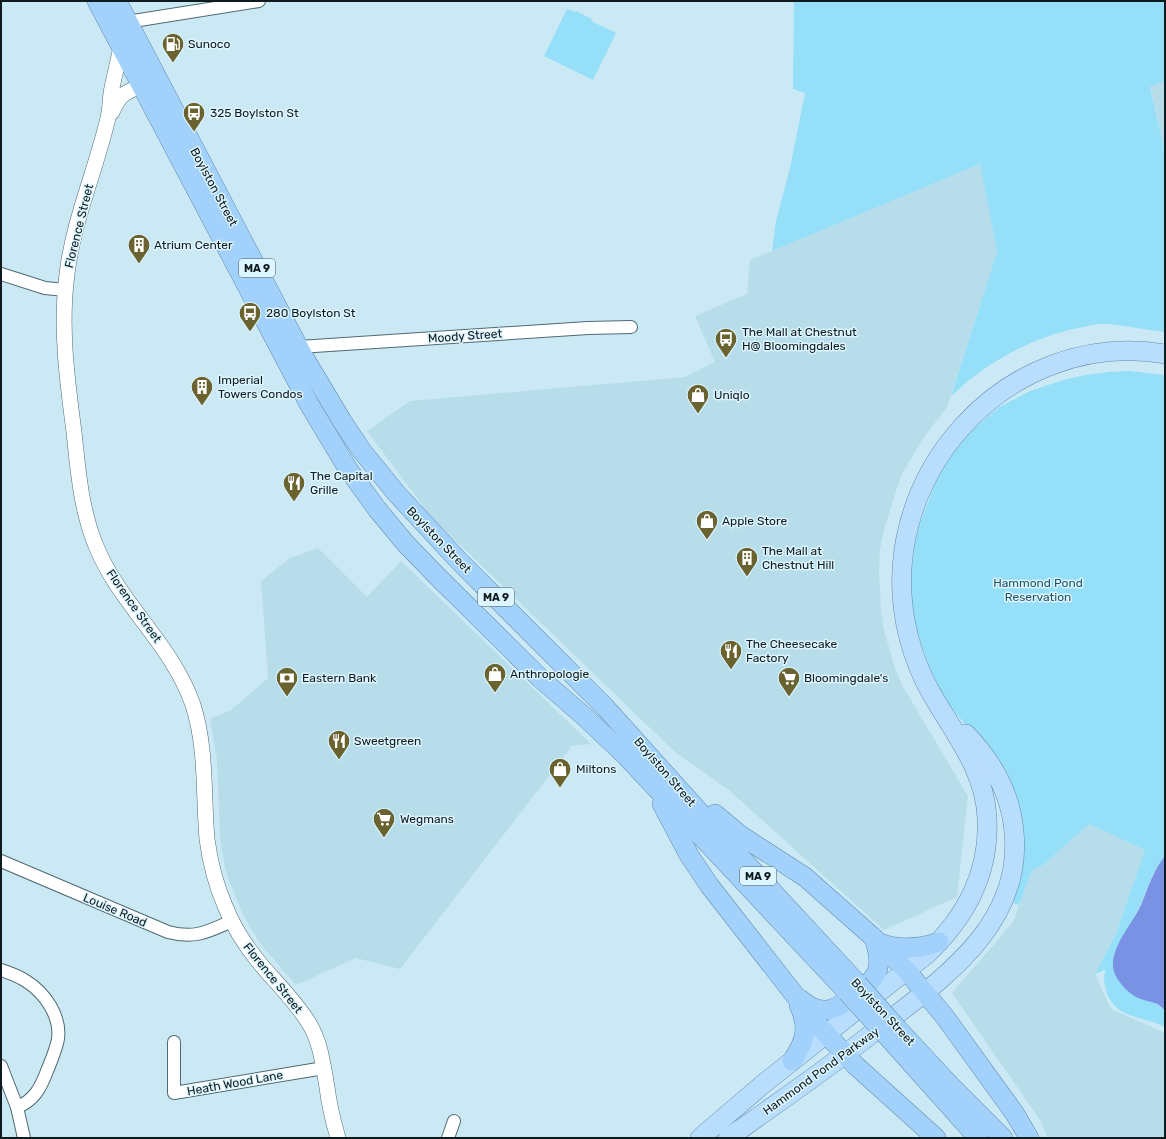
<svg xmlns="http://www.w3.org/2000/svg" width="1166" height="1139" viewBox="0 0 1166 1139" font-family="Rubik,sans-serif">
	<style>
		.built { fill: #b7ddeb }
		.green { fill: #95dff9 }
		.water { fill: #7992e3 }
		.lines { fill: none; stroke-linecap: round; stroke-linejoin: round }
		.minor-casing { stroke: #4f6a73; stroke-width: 14 }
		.tertiary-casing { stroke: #4f6a73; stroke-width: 16 }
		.primary-casing { stroke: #608aae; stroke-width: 20 }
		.trunk-casing { stroke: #608aae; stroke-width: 20 }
		.minor { stroke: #fff; stroke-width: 12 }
		.tertiary { stroke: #fff; stroke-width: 15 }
		.primary { stroke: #b9ddfd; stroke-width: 19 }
		.trunk { stroke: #a2d2fc; stroke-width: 19 }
		.trunk-bridge-casing { stroke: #608aae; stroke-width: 20; stroke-linecap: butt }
		.trunk-bridge { stroke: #a2d2fc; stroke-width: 19 }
		.labels { text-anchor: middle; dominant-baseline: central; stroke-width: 3; stroke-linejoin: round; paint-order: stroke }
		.shield { fill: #ddf5fe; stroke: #4d5c61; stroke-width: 1 }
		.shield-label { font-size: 11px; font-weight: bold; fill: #0f1a1e }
		.poi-label { font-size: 12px; fill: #0f1a1e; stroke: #ddf5fe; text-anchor: start }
		.street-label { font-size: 12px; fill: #0f1a1e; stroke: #ddf5fe }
		.park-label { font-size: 12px; fill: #235768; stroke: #ddf5fe }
	</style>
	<rect width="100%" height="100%" fill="#cbe9f4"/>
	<!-- built -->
	<g class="built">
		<polygon points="1165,74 1165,153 1149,80"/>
		<polygon points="980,164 997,252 947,407 922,440 902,474 895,494 884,530 880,550 879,570 881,610 884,630 895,668 902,685 968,796 957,897 884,930 730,791 675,752 432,518 367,431 410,401 685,377 715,362 695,316 747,294 750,260"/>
		<polygon points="318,548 367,597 401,561 591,744 572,746 400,969 356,958 296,985 268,953 258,940 243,915 229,881 225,868 220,838 217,761 210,719 231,710 268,678 261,581 290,558"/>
		<polygon points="1089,824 1145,850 1116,934 1095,974 1111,1009 1165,1033 1165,1138 1048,1138 1040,1120 952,993 1013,922 1032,870 1043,865"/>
	</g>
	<!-- green -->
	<g class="green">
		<path d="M794,1h371v80l-15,6 15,66v179c-20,-2 -40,-7 -60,-8 -9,0 -19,2 -27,4 -48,10 -92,35 -127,68l46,-144 -17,-88 -208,87 4,-30 14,-53 15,-75 -12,-4z"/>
		<polygon points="567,9 575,12 576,11 592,19 591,21 616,33 593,80 544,56"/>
		<path d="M1129,371l36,4v481l-12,18 -13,32 -23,41 25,52 11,2 12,10v16c-23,-12 -50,-7 -59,-37 -2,-7 -3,-14 0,-21l-11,5 21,-40 29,-84 -56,-26 -46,41 -11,5 -13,35 -8,-3 12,-42v-18l-1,-18 -34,-72 -39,-47 -15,-26 -5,-13 -15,-44 -4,-38 5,-43 5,-18 16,-42 10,-17 15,-24 38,-33 31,-16 33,-11 23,-5 23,-3z"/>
	</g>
	<!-- water -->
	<path class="water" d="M1165,856v155c-8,-10 -13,-8 -24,-12 -7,-2 -14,-8 -19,-14 -5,-6 -10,-14 -9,-22 2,-22 19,-39 28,-58 7,-17 12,-34 24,-49z"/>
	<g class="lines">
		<!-- minor casing -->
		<g class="minor-casing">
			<g id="minor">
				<polyline points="127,22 259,1"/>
				<polyline points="1,274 45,288 65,290"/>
				<polyline points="299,347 588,328 631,327"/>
				<path d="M1,861l167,71c27,7 39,0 64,-11"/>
				<path d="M1,970c9,3 17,6 25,11 19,12 35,35 32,58 -2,11 -7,22 -11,32 -6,16 -13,30 -30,36"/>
				<polyline points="174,1042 174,1093 324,1068"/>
				<polyline points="1,1066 17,1107 24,1138"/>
				<polyline points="448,1138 454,1121"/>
			</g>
		</g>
		<!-- tertiary casing -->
		<g class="tertiary-casing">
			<g id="tertiary">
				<path d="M121,47c-3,15 -7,30 -10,46 -1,9 -1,19 -4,29 -12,50 -34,100 -40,152 -7,53 0,105 7,158 4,38 7,78 22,114 24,59 76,98 97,159 14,44 10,89 14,134 3,23 9,46 18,67 8,20 20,39 33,55 17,21 38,40 52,64 11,19 13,40 17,62 2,17 6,34 11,51"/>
				<path d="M112,112c8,-18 12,-19 29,-26"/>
			</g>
		</g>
		<!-- primary casing -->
		<g class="primary-casing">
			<g id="primary">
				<path d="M700,1138l62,-53 165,-131c39,-37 63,-82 60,-136 -2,-49 -34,-86 -57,-127 -9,-16 -16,-34 -21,-53 -41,-156 96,-311 256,-284"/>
				<path d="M728,1138c51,-36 102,-71 151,-110 65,-50 144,-104 135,-196 -3,-38 -22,-71 -48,-98"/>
			</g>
		</g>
		<!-- trunk casing -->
		<g class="trunk-casing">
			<g id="trunk">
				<polyline points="97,1 309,404 348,469 377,509 406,544 436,575 541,679 585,717 625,755 847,992"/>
				<polyline points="117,1 302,354 342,421 362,451 396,493 459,561 605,707 722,837 858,984"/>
				<polyline points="662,804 689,855 709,885 818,1025 855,1065 936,1138"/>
				<polyline points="715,814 740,835 805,877 874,938 907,971 945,1017 1015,1114 1029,1138"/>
				<path d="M879,943c20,7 40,6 60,-1"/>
				<path d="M800,999c23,21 39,9 59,-8 8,-6 17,-13 19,-23 2,-10 -1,-21 -4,-30"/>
				<polyline points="897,1028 950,1085 1003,1138"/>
				<polyline points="887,1036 978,1138"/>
				<path d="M792,1061c14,-20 17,-34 7,-56"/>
			</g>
		</g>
		<!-- minor -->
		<use href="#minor" class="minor"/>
		<!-- tertiary -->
		<use href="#tertiary" class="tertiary"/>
		<!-- primary -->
		<use href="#primary" class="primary"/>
		<!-- trunk -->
		<use href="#trunk" class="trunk"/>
		<!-- trunk-bridge casing -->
		<g class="trunk-bridge-casing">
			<g id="trunk-bridge">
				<polyline points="858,984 897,1028"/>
				<polyline points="847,992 887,1036"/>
			</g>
		</g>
		<!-- trunk-bridge -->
		<use href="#trunk-bridge" class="trunk-bridge"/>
	</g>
	<!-- icons -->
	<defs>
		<g id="fuel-pin" transform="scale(1.15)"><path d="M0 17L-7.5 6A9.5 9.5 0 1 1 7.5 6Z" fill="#6a632f" stroke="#ddf5fe"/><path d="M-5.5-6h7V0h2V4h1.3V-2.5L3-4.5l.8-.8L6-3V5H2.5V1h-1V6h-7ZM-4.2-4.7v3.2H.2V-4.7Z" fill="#fff"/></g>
		<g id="bus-pin" transform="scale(1.15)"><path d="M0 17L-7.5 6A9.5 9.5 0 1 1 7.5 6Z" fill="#6a632f" stroke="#ddf5fe"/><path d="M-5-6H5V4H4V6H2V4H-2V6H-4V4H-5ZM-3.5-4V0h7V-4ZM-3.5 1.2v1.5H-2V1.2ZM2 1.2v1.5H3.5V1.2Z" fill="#fff"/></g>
		<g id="building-pin" transform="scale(1.15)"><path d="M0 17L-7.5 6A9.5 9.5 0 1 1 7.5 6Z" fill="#6a632f" stroke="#ddf5fe"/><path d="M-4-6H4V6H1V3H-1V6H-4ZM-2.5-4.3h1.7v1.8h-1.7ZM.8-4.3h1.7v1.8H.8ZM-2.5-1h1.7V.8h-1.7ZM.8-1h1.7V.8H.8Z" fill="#fff"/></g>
		<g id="shop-pin" transform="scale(1.15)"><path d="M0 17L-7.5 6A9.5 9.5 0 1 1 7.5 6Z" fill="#6a632f" stroke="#ddf5fe"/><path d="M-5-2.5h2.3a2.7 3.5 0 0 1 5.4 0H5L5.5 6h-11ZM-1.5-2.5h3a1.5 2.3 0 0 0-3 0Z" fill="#fff"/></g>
		<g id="restaurant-pin" transform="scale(1.15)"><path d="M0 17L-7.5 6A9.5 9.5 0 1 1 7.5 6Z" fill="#6a632f" stroke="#ddf5fe"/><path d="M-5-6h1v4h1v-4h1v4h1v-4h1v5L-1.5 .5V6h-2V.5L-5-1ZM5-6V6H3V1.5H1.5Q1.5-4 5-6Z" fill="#fff"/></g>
		<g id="bank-pin" transform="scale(1.15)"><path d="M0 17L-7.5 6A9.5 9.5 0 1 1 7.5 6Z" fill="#6a632f" stroke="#ddf5fe"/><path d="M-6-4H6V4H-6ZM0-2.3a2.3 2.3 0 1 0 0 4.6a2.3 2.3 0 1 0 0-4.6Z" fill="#fff"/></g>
		<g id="supermarket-pin" transform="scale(1.15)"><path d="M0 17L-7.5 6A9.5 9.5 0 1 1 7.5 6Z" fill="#6a632f" stroke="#ddf5fe"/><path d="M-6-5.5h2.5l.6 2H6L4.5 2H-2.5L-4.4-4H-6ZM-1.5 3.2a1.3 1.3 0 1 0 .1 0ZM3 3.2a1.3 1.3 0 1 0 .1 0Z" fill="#fff"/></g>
	</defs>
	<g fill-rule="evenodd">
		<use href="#fuel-pin" x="173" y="44"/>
		<use href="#bus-pin" x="194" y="113"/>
		<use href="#building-pin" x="139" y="245"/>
		<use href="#bus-pin" x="250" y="313"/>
		<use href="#bus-pin" x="726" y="339"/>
		<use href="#building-pin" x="202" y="387"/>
		<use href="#shop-pin" x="698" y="395"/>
		<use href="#restaurant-pin" x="294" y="483"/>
		<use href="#shop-pin" x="707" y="521"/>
		<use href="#building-pin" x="747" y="558"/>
		<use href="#restaurant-pin" x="731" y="651"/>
		<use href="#shop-pin" x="495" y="674"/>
		<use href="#bank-pin" x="287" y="678"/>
		<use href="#supermarket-pin" x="789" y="678"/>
		<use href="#restaurant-pin" x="339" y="741"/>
		<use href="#shop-pin" x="560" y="769"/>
		<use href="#supermarket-pin" x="384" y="819"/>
	</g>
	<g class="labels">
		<!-- shield labels -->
		<g class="shield">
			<rect x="239" y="259" width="36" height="18" rx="3"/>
			<rect x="478" y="588" width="36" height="18" rx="3"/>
			<rect x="740" y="867" width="36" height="18" rx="3"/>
		</g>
		<g class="shield-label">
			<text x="257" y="268">MA 9</text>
			<text x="496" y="597">MA 9</text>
			<text x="758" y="876">MA 9</text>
		</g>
		<!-- poi labels -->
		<g class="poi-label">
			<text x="188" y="44">Sunoco</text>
			<text x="210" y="113">325 Boylston St</text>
			<text x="154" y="245">Atrium Center</text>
			<text x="266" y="313">280 Boylston St</text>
			<text x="742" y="332">The Mall at Chestnut<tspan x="742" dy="14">H@ Bloomingdales</tspan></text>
			<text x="218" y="380">Imperial<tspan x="218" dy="14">Towers Condos</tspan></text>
			<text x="714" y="395">Uniqlo</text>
			<text x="310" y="476">The Capital<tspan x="310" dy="14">Grille</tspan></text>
			<text x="722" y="521">Apple Store</text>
			<text x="762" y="551">The Mall at<tspan x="762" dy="14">Chestnut Hill</tspan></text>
			<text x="746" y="644">The Cheesecake<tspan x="746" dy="14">Factory</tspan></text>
			<text x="510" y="674">Anthropologie</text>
			<text x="302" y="678">Eastern Bank</text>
			<text x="804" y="678">Bloomingdale's</text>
			<text x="354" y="741">Sweetgreen</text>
			<text x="576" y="769">Miltons</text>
			<text x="400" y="819">Wegmans</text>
		</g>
		<!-- street labels -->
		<g class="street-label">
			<text transform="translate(214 187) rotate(62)">Boylston Street</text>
			<text transform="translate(79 226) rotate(-76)">Florence Street</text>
			<text transform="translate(465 336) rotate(-4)">Moody Street</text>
			<text transform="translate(439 540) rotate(46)">Boylston Street</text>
			<text transform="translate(134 606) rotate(55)">Florence Street</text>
			<text transform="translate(665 772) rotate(49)">Boylston Street</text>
			<text transform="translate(115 910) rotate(23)">Louise Road</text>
			<text transform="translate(273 978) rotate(51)">Florence Street</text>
			<text transform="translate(883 1012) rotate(47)">Boylston Street</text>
			<text transform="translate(821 1071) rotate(-36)">Hammond Pond Parkway</text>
			<text transform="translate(235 1083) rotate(-10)">Heath Wood Lane</text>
		</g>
		<!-- park labels -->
		<g class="park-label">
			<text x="1038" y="583">Hammond Pond<tspan x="1038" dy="14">Reservation</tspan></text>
		</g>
	</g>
	<!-- border -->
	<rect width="1166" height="1139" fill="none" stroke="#0f1a1e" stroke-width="4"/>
</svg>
